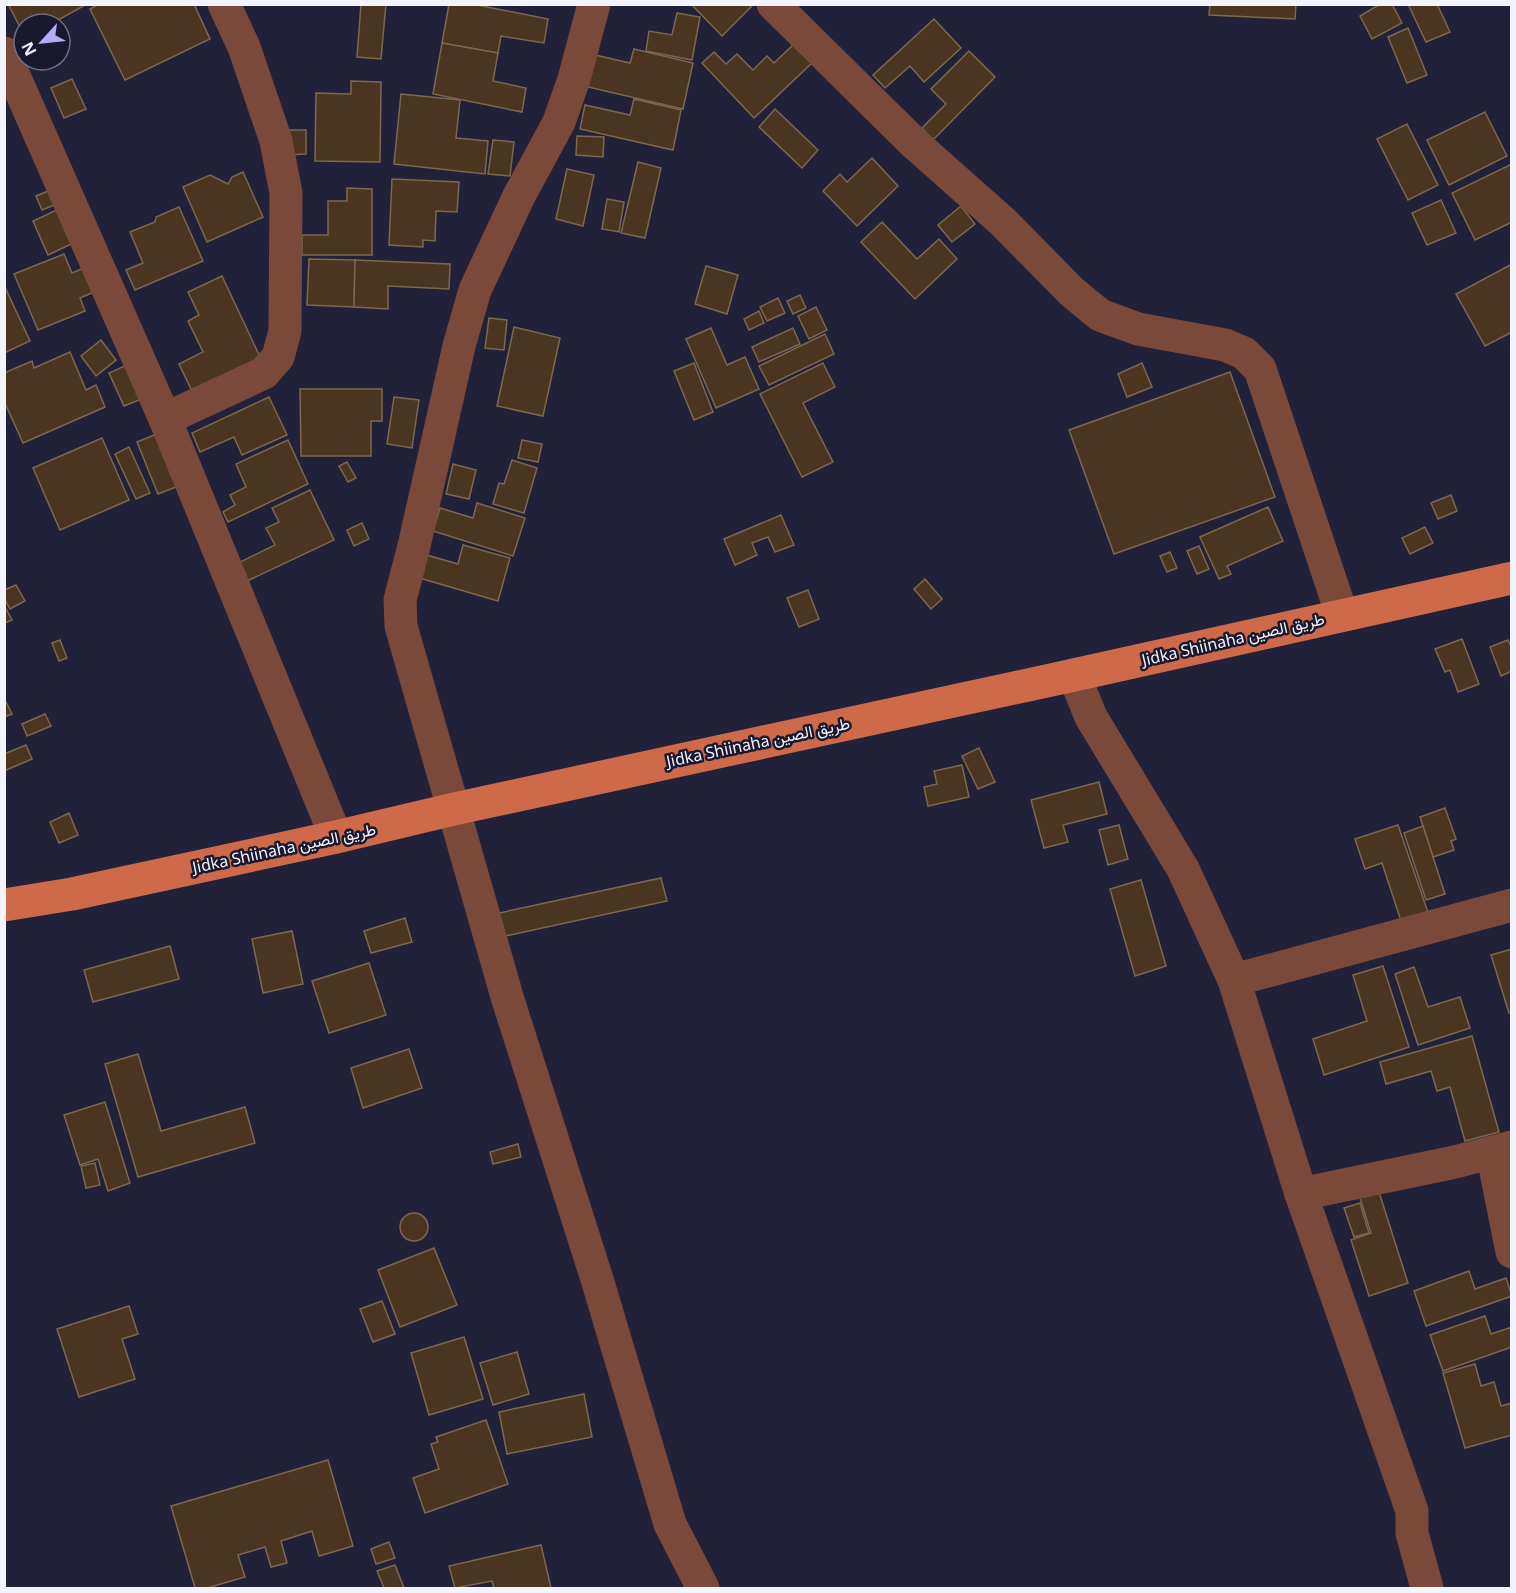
<svg xmlns="http://www.w3.org/2000/svg" width="1516" height="1593" viewBox="0 0 1516 1593" font-family="'Noto Sans',Vazirmatn,sans-serif">
	<style>
		.building { fill: #4a3620; stroke: #7d674f; stroke-width: 1.5 }
		.lines { fill: none; stroke-linecap: round; stroke-linejoin: round }
		.minor { stroke: #7a493a; stroke-width: 33 }
		.major { stroke: #ce6a49; stroke-width: 33 }
		.labels { text-anchor: middle; dominant-baseline: central; stroke-width: 5; stroke-linejoin: round; paint-order: stroke }
		.street-label { font-size: 16px; fill: #f3f4fe; stroke: #19182f }
	</style>
	<rect width="100%" height="100%" fill="#22213a"/>
	<!-- building -->
	<g class="building">
		<polygon points="8,4 87,4 51,24 24,24 24,35"/>
		<polygon points="99,4 194,4 210,39 125,80 90,9"/>
		<polygon points="361,4 386,4 381,59 357,57"/>
		<polygon points="449,4 472,4 548,19 544,43 501,36 498,53 442,43"/>
		<polygon points="691,4 749,4 751,7 722,36"/>
		<polygon points="1210,4 1296,4 1295,19 1209,15"/>
		<polygon points="1380,4 1392,4 1402,23 1372,39 1360,16"/>
		<polygon points="1408,4 1437,4 1450,32 1426,42"/>
		<polygon points="677,13 700,17 692,60 646,51 649,31 672,35"/>
		<polygon points="934,19 961,48 924,82 910,66 885,88 873,75"/>
		<polygon points="1408,28 1427,75 1407,83 1388,37"/>
		<polygon points="442,43 498,53 493,81 526,88 522,112 433,94"/>
		<polygon points="795,43 813,62 754,118 702,63 714,52 726,64 737,54 753,70 767,56 774,63"/>
		<polygon points="634,49 693,63 683,109 588,87 595,55 630,63"/>
		<polygon points="969,51 995,77 933,140 922,128 946,104 931,89"/>
		<polygon points="72,79 86,109 64,118 51,88"/>
		<polygon points="351,81 381,82 380,162 315,161 316,93 351,94"/>
		<polygon points="401,94 460,100 456,138 488,141 485,174 394,164"/>
		<polygon points="634,99 681,110 673,150 580,129 585,105 630,115"/>
		<polygon points="775,109 818,150 802,168 759,127"/>
		<polygon points="1485,112 1507,156 1449,185 1427,140"/>
		<polygon points="1407,124 1438,185 1408,200 1377,139"/>
		<polygon points="287,130 306,130 306,154 287,155"/>
		<polygon points="577,136 604,137 603,157 576,155"/>
		<polygon points="493,140 514,142 510,176 488,174"/>
		<polygon points="872,158 898,186 857,226 823,191 840,174 847,182"/>
		<polygon points="638,162 661,168 645,238 621,233"/>
		<polygon points="1512,164 1512,222 1475,240 1452,193"/>
		<polygon points="567,169 594,175 583,226 556,219"/>
		<polygon points="243,172 263,217 207,242 183,187 210,175 228,184 232,177"/>
		<polygon points="392,179 459,182 457,212 436,211 435,241 423,240 423,247 389,245"/>
		<polygon points="347,188 372,189 372,255 302,255 302,235 328,235 328,201 347,201"/>
		<polygon points="53,189 59,203 42,210 36,196"/>
		<polygon points="607,199 624,202 619,232 602,229"/>
		<polygon points="1441,200 1456,233 1427,245 1412,213"/>
		<polygon points="961,206 975,224 952,242 938,225"/>
		<polygon points="63,207 78,241 48,255 33,221"/>
		<polygon points="179,207 203,261 135,290 126,270 143,263 130,232 155,222 156,217"/>
		<polygon points="882,222 917,259 939,239 957,259 915,299 861,242"/>
		<polygon points="64,254 72,273 84,268 94,292 80,298 85,311 38,330 14,274"/>
		<polygon points="309,259 355,260 354,307 307,305"/>
		<polygon points="355,260 450,264 449,289 388,286 388,309 354,307"/>
		<polygon points="1512,264 1512,332 1485,346 1456,294"/>
		<polygon points="706,266 738,275 727,314 695,304"/>
		<polygon points="222,276 261,359 192,391 179,364 203,352 188,321 199,315 188,292"/>
		<polygon points="4,285 30,341 4,353"/>
		<polygon points="800,295 806,308 793,314 787,301"/>
		<polygon points="778,298 785,313 767,321 760,307"/>
		<polygon points="816,307 827,330 809,339 798,316"/>
		<polygon points="759,311 764,323 749,330 744,319"/>
		<polygon points="489,318 507,320 504,350 485,348"/>
		<polygon points="514,327 560,338 543,416 497,406"/>
		<polygon points="711,328 727,365 745,357 759,389 716,408 686,339"/>
		<polygon points="793,328 800,344 759,362 752,347"/>
		<polygon points="825,334 834,354 769,385 759,366"/>
		<polygon points="101,340 116,360 96,376 81,356"/>
		<polygon points="70,352 86,390 96,385 105,407 23,443 4,401 4,373 32,361 34,368"/>
		<polygon points="694,363 713,412 694,420 674,371"/>
		<polygon points="823,363 835,387 803,403 833,462 802,477 760,394"/>
		<polygon points="1142,363 1152,387 1127,397 1118,374"/>
		<polygon points="129,364 144,398 124,406 109,373"/>
		<polygon points="1230,372 1275,497 1114,554 1069,430"/>
		<polygon points="300,389 382,389 382,421 371,421 371,456 301,456"/>
		<polygon points="269,397 287,435 242,455 234,437 200,452 192,433"/>
		<polygon points="394,397 419,400 412,448 387,444"/>
		<polygon points="159,433 181,485 158,494 137,442"/>
		<polygon points="102,438 129,500 60,530 33,468"/>
		<polygon points="288,440 308,484 228,522 223,512 235,505 230,495 246,487 236,464"/>
		<polygon points="522,440 542,444 538,462 518,458"/>
		<polygon points="129,447 150,493 136,499 115,454"/>
		<polygon points="512,460 537,468 524,513 493,504 499,483 504,484"/>
		<polygon points="347,462 356,478 348,482 339,466"/>
		<polygon points="453,464 476,470 469,499 446,494"/>
		<polygon points="310,490 334,540 245,582 236,564 275,545 266,528 279,522 272,508"/>
		<polygon points="1451,495 1457,511 1438,519 1431,503"/>
		<polygon points="477,503 525,518 513,556 433,531 440,508 473,518"/>
		<polygon points="1268,507 1283,541 1227,566 1231,574 1219,579 1200,537"/>
		<polygon points="781,515 794,545 775,552 768,537 752,543 757,555 735,565 724,539"/>
		<polygon points="362,523 369,539 354,546 347,530"/>
		<polygon points="1425,527 1433,543 1410,554 1402,538"/>
		<polygon points="463,545 510,558 498,601 416,577 423,554 458,564"/>
		<polygon points="1199,546 1209,569 1197,574 1187,551"/>
		<polygon points="1170,552 1177,568 1167,572 1160,556"/>
		<polygon points="925,579 942,599 931,609 914,589"/>
		<polygon points="16,585 25,601 10,609 4,598 4,590"/>
		<polygon points="808,590 819,619 799,627 787,598"/>
		<polygon points="4,605 12,620 5,623 4,623"/>
		<polygon points="1462,639 1479,684 1458,692 1450,670 1445,672 1435,649"/>
		<polygon points="60,640 67,658 59,661 52,643"/>
		<polygon points="1508,640 1512,648 1512,671 1501,676 1490,647"/>
		<polygon points="4,698 12,714 4,717"/>
		<polygon points="45,714 51,726 27,736 22,724"/>
		<polygon points="26,745 32,759 4,771 4,754"/>
		<polygon points="979,748 995,782 978,789 962,756"/>
		<polygon points="962,765 969,797 928,806 924,787 937,784 934,771"/>
		<polygon points="1099,782 1107,814 1063,825 1068,842 1044,848 1031,800"/>
		<polygon points="1445,808 1456,839 1451,841 1454,850 1433,857 1420,817"/>
		<polygon points="69,813 78,835 59,843 50,822"/>
		<polygon points="1119,825 1128,859 1108,865 1099,830"/>
		<polygon points="1398,825 1431,921 1404,930 1382,863 1365,869 1355,839"/>
		<polygon points="1423,826 1445,894 1426,900 1404,833"/>
		<polygon points="661,878 667,901 496,938 490,915"/>
		<polygon points="1141,880 1166,966 1135,976 1110,889"/>
		<polygon points="405,918 412,942 371,953 364,931"/>
		<polygon points="292,931 303,984 263,993 252,939"/>
		<polygon points="170,946 179,979 93,1002 84,970"/>
		<polygon points="1512,949 1512,1013 1509,1013 1491,955"/>
		<polygon points="369,963 386,1015 329,1033 312,981"/>
		<polygon points="1383,966 1409,1047 1324,1075 1313,1039 1367,1021 1353,975"/>
		<polygon points="1414,967 1428,1007 1460,997 1470,1028 1418,1045 1395,974"/>
		<polygon points="1472,1036 1499,1132 1465,1141 1450,1087 1437,1091 1431,1071 1386,1084 1380,1062"/>
		<polygon points="409,1049 422,1088 363,1108 351,1068"/>
		<polygon points="138,1054 161,1131 245,1107 255,1143 138,1177 105,1064"/>
		<polygon points="105,1102 130,1183 108,1191 98,1159 80,1165 64,1115"/>
		<polygon points="518,1144 521,1157 493,1164 490,1152"/>
		<polygon points="95,1163 100,1185 86,1188 81,1166"/>
		<polygon points="1379,1192 1408,1283 1369,1296 1351,1240 1371,1233 1360,1198"/>
		<polygon points="1360,1203 1369,1233 1354,1237 1344,1208"/>
		<circle cx="414" cy="1227" r="14"/>
		<polygon points="434,1248 457,1305 400,1327 378,1270"/>
		<polygon points="1469,1271 1475,1289 1506,1278 1512,1296 1426,1326 1414,1291"/>
		<polygon points="382,1301 395,1334 373,1342 360,1309"/>
		<polygon points="129,1306 138,1334 122,1339 135,1379 79,1397 57,1329"/>
		<polygon points="1485,1316 1491,1334 1512,1327 1512,1347 1443,1371 1430,1335"/>
		<polygon points="464,1337 483,1399 429,1415 411,1353"/>
		<polygon points="517,1352 529,1394 493,1405 480,1363"/>
		<polygon points="1475,1364 1481,1386 1494,1382 1501,1406 1512,1403 1512,1435 1465,1448 1443,1373"/>
		<polygon points="584,1394 592,1437 507,1454 499,1412"/>
		<polygon points="486,1420 508,1484 425,1513 413,1478 439,1469 431,1444 438,1442 436,1437"/>
		<polygon points="328,1460 353,1546 319,1556 312,1531 281,1541 287,1563 271,1567 265,1547 238,1555 245,1577 207,1588 195,1588 171,1506"/>
		<polygon points="389,1542 395,1558 376,1564 371,1549"/>
		<polygon points="541,1545 551,1588 494,1588 492,1581 455,1588 449,1566"/>
		<polygon points="395,1565 404,1588 384,1588 377,1571"/>
	</g>
	<g class="lines">
		<!-- minor -->
		<g class="minor">
			<polyline points="594,4 574,79 559,122 519,196 475,290 459,346 414,546 400,600 401,626 508,1000 597,1279 670,1524 703,1588"/>
			<polyline points="773,4 915,144 1003,222 1072,292 1100,315 1138,329 1225,345 1244,353 1260,369 1342,615"/>
			<polyline points="4,53 165,419 336,837"/>
			<polyline points="165,419 264,373 278,357 285,331 286,193 276,141 244,47 224,4"/>
			<polyline points="1074,675 1091,717 1183,869 1234,980 1301,1194 1412,1511 1412,1533 1427,1588"/>
			<polyline points="1234,980 1512,905"/>
			<polyline points="1492,1152 1512,1252"/>
			<polyline points="1301,1194 1455,1162 1512,1147"/>
		</g>
		<!-- major -->
		<polyline class="major" points="4,905 72,894 336,837 454,809 1074,675 1512,578"/>
	</g>
	<g class="labels">
		<!-- street labels -->
		<g class="street-label">
			<text transform="translate(1233 639) rotate(-13)">Jidka Shiinaha طريق الصين</text>
			<text transform="translate(758 742) rotate(-12)">Jidka Shiinaha طريق الصين</text>
			<text transform="translate(284 848) rotate(-12)">Jidka Shiinaha طريق الصين</text>
		</g>
	</g>
	<!-- border -->
	<rect width="1516" height="1593" fill="none" stroke="#f3f4fe" stroke-width="12"/>
	<!-- north arrow -->
	<g transform="translate(42 42) rotate(243)"><circle r="28" fill="#19182f" stroke="#707082" stroke-width="1.5"/>
	<path d="M0-4.5L10 22L0 15L-10 22Z" fill="#b2adf9"/>
	<text y="-9" font-size="16" font-weight="bold" text-anchor="middle" fill="#f3f4fe">N</text>
	</g>
</svg>
